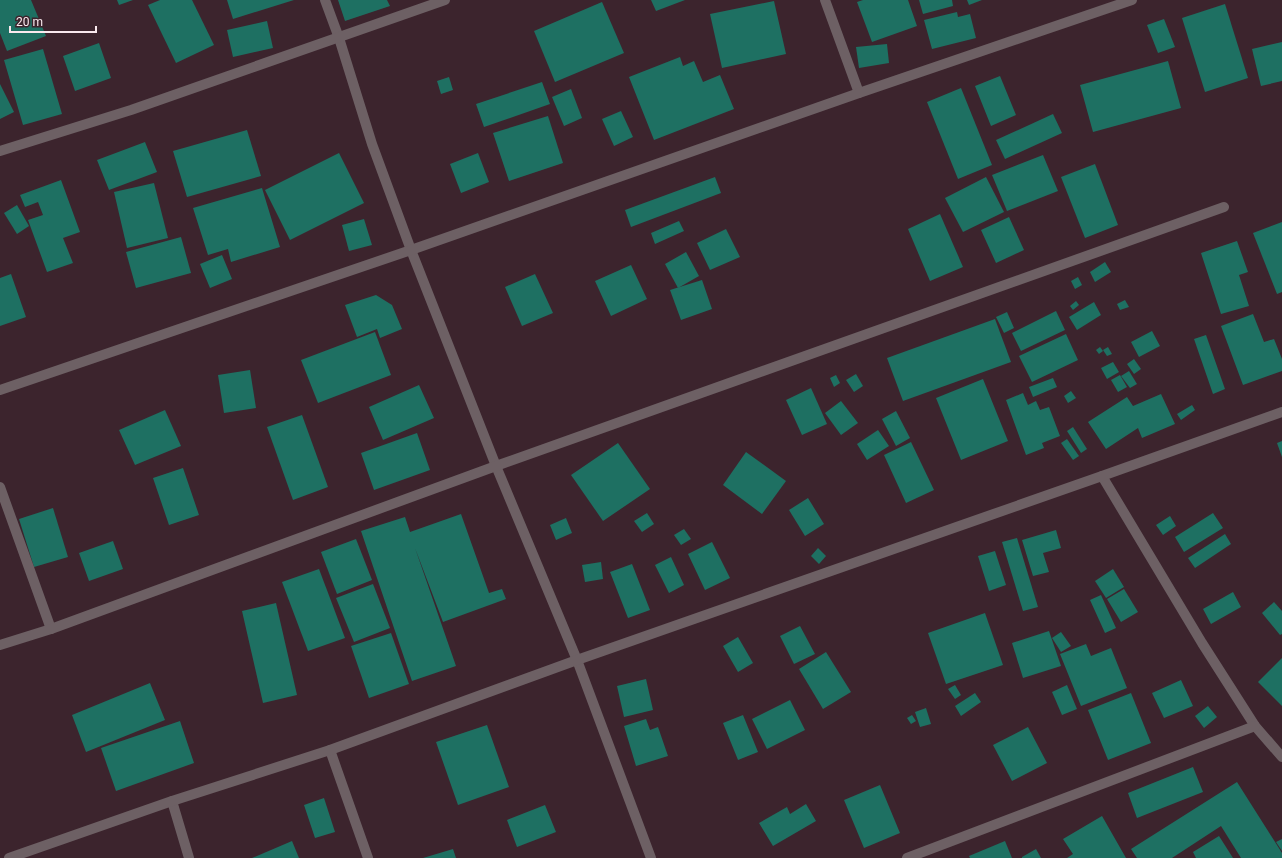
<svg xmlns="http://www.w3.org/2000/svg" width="1282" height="858" viewBox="0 0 1282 858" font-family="Roboto,sans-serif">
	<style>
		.building { fill: #1e7062 }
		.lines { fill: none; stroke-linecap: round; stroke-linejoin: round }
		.minor { stroke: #6d6064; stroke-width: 10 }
	</style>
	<rect width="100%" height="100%" fill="#3c242d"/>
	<!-- building -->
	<g class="building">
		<polygon points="0,0 31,0 46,36 7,51 0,33"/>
		<polygon points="117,0 133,0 119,5"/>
		<polygon points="160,0 192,0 214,45 176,63 148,5"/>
		<polygon points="227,0 294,0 233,19"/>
		<polygon points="338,0 387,0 390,6 345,21"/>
		<polygon points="651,0 685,0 656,11"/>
		<polygon points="863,0 908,0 917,26 872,42 857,2"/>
		<polygon points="919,0 952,0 953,6 923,14"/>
		<polygon points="967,0 982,0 969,5"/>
		<polygon points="774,1 786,54 722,68 710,14"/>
		<polygon points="602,2 624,53 555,82 534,31"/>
		<polygon points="1225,4 1248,78 1205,92 1182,18"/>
		<polygon points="957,12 958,17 970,14 976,38 932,49 924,20"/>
		<polygon points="1164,19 1175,47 1158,53 1147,25"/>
		<polygon points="267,21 273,48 233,57 227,30"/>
		<polygon points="1282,42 1282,81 1261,86 1252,49"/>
		<polygon points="99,43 111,78 75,91 63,56"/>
		<polygon points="887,44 889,63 859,68 856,47"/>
		<polygon points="43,49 62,114 23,125 4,60"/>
		<polygon points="680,57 683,66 694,61 703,82 720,75 734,109 654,140 629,77"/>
		<polygon points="1168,61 1181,108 1093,132 1080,85"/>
		<polygon points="1000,76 1016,115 991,126 975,86"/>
		<polygon points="449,77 453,90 441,94 437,81"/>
		<polygon points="542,82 550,104 484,127 476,104"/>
		<polygon points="0,84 14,112 0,119"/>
		<polygon points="961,88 992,165 958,179 927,102"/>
		<polygon points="571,89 582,118 564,126 552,97"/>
		<polygon points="621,111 633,137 614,146 602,119"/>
		<polygon points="1053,114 1062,133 1005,159 996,140"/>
		<polygon points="548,116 563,163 509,181 493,133"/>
		<polygon points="247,130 261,176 187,197 173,151"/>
		<polygon points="145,142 157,172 109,190 97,160"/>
		<polygon points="339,153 364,203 290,240 265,190"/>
		<polygon points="478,153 489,182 461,193 450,164"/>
		<polygon points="1043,155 1058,191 1007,211 992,175"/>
		<polygon points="1095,164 1118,225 1085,238 1061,177"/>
		<polygon points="715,177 721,193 631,227 625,210"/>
		<polygon points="986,177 1004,212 963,232 945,198"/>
		<polygon points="61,180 80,232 63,238 73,263 47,272 28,220 43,215 38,202 25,207 20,195"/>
		<polygon points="154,183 168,238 127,248 114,192"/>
		<polygon points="262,188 280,247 231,262 228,249 208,255 193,208"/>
		<polygon points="17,205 29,226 17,234 4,213"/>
		<polygon points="940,214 963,267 930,281 908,229"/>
		<polygon points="1009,217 1024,250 996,263 981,230"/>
		<polygon points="364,219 372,245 349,251 342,225"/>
		<polygon points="679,221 684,231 655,244 651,233"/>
		<polygon points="1282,222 1282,292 1277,294 1253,233"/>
		<polygon points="726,229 740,257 710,270 697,243"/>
		<polygon points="181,237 191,273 136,288 126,252"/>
		<polygon points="1237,241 1248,272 1239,275 1249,306 1221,314 1201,253"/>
		<polygon points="686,252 699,276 678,288 665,264"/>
		<polygon points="222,255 232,279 210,288 200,264"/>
		<polygon points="1105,262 1111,272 1095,282 1090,272"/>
		<polygon points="631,265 647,299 611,316 595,281"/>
		<polygon points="11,274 26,317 0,326 0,278"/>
		<polygon points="535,274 553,313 522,326 505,287"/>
		<polygon points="1078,277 1082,285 1075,289 1071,281"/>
		<polygon points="702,280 712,309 681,320 670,290"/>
		<polygon points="376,295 392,305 402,329 380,338 377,329 357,337 345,305"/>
		<polygon points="1125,300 1129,307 1120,310 1117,304"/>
		<polygon points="1076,301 1079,305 1073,310 1070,306"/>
		<polygon points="1094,302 1101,315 1077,330 1069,317"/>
		<polygon points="1056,311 1065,330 1021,351 1012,333"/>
		<polygon points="1007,312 1014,328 1004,333 996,317"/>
		<polygon points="1253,314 1264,342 1274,339 1282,359 1282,371 1243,385 1221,326"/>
		<polygon points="995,319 1011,362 903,401 887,358"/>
		<polygon points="1152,331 1160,346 1139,357 1131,342"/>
		<polygon points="375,332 391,375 318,403 301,360"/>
		<polygon points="1066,334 1078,360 1032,382 1019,356"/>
		<polygon points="1206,335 1225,389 1213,394 1194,339"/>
		<polygon points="1100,347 1103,351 1099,354 1096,350"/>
		<polygon points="1108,347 1112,354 1107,356 1103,350"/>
		<polygon points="1134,359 1141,369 1134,374 1127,364"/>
		<polygon points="1113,362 1119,372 1107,379 1101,368"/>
		<polygon points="250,370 256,408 224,413 218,375"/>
		<polygon points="1129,371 1137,384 1130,388 1121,376"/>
		<polygon points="856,374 863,386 854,392 846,380"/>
		<polygon points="836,375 840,383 834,387 830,378"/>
		<polygon points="1120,375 1127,387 1118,392 1111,380"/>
		<polygon points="1053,378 1057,387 1033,397 1029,387"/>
		<polygon points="983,379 1008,441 961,460 936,398"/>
		<polygon points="419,385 434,418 383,440 369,407"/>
		<polygon points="811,388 827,424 802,435 786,400"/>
		<polygon points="1071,391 1076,398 1068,403 1064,396"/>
		<polygon points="1023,393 1028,405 1036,401 1040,410 1049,407 1060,436 1042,443 1044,448 1026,455 1006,400"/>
		<polygon points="1161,394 1175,424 1142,438 1138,428 1106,449 1088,422 1127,397 1133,406"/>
		<polygon points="841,401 858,423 841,435 825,413"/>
		<polygon points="1192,405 1195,410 1181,420 1177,414"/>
		<polygon points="165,410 181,446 135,465 119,430"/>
		<polygon points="896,411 910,438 896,446 882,419"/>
		<polygon points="302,415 328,487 293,500 267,427"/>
		<polygon points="1073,427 1087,449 1081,453 1067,431"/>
		<polygon points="878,430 889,446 867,460 857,444"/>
		<polygon points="417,433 430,470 374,490 361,453"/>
		<polygon points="1067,439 1079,456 1073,460 1061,443"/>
		<polygon points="1282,441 1282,457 1277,443"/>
		<polygon points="911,442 934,490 906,503 884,455"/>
		<polygon points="618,443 650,489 603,521 571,475"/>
		<polygon points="746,452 786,481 762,514 723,485"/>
		<polygon points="183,468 199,515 169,525 153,478"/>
		<polygon points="808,498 824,524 805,536 789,510"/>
		<polygon points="53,508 68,557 34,567 19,519"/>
		<polygon points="647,513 654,524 642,532 634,521"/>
		<polygon points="1213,513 1223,528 1184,552 1175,537"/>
		<polygon points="461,514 489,593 502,589 506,599 443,622 415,548 456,666 412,681 361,531 405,517 410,532"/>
		<polygon points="1170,516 1176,526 1163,535 1156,525"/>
		<polygon points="566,518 572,533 556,540 550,525"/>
		<polygon points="684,529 691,539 681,545 674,535"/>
		<polygon points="1056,530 1061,548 1043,553 1049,572 1033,576 1022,540"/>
		<polygon points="1225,534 1231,544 1195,568 1188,558"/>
		<polygon points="1017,538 1038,607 1023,611 1002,542"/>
		<polygon points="356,539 372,580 337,594 321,552"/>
		<polygon points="113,541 123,569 89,581 79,553"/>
		<polygon points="712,542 730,578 705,590 688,554"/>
		<polygon points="818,548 826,556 819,564 811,556"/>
		<polygon points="995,551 1006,585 989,591 978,556"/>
		<polygon points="671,557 684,585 669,593 655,565"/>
		<polygon points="601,562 603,579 585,582 582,565"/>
		<polygon points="632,564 650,610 628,618 610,572"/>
		<polygon points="319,569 345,638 308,651 282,582"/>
		<polygon points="1113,569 1124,587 1106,598 1095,581"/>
		<polygon points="373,584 390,628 354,642 336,598"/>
		<polygon points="1124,589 1138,612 1121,622 1107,599"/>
		<polygon points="1233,592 1241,607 1211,624 1203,609"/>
		<polygon points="1101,595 1116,628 1105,633 1090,600"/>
		<polygon points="1274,602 1282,611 1282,634 1280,635 1262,613"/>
		<polygon points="276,603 297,695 263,703 242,611"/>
		<polygon points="985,613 1003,665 946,684 928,633"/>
		<polygon points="800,626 815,654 794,664 780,636"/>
		<polygon points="1049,631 1061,666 1023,678 1012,643"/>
		<polygon points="1061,632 1071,646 1061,652 1052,638"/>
		<polygon points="391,633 409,684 369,698 351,646"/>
		<polygon points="738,637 753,663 738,672 723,646"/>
		<polygon points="1086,644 1091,656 1111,648 1127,688 1081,706 1060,654"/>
		<polygon points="826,652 851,692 823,709 799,669"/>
		<polygon points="1282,658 1282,706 1258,682"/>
		<polygon points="646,679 653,710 624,717 617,686"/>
		<polygon points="1181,680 1193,706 1164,718 1152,693"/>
		<polygon points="150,683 165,720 86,752 72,715"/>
		<polygon points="955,685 961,695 955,699 948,689"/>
		<polygon points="1067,685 1077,709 1062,715 1052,692"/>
		<polygon points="975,693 981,702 961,716 955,706"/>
		<polygon points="1131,693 1151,743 1108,760 1088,710"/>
		<polygon points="790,700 805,730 767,749 752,719"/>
		<polygon points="1208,706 1217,717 1204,728 1195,716"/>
		<polygon points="926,708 931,724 920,727 915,712"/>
		<polygon points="743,715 758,752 738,760 723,723"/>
		<polygon points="912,715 916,721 911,724 907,718"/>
		<polygon points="646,719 650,730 658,727 668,756 636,766 624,726"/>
		<polygon points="180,721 194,763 116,791 101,748"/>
		<polygon points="487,725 509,787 458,805 436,742"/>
		<polygon points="1028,727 1047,763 1012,781 993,745"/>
		<polygon points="1193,767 1203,792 1137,818 1128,793"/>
		<polygon points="1237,782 1282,853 1282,858 1241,858 1221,826 1172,858 1137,858 1131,849"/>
		<polygon points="880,785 900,833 864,848 844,800"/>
		<polygon points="324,798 335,832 315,838 304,805"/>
		<polygon points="806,804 816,821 773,846 759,823 787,807 790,814"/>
		<polygon points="545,805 556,832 517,847 507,820"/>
		<polygon points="1102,816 1126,858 1067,858 1073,854 1063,839"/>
		<polygon points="1219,836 1233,858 1196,858 1193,852"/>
		<polygon points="1282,839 1282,851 1276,842"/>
		<polygon points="292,841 299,858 252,858"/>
		<polygon points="1005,841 1012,858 970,858 969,856"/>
		<polygon points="453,849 456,858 423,858"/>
		<polygon points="1036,849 1041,858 1022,858 1022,857"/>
	</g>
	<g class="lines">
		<!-- minor -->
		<g class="minor">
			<polyline points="325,0 339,38 372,144 411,250 496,466 577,660 651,858"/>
			<polyline points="825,0 859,93"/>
			<polyline points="0,151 131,110 445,0"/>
			<polyline points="0,390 411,250 859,93 1132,0"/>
			<polyline points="1102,476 1202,643 1255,726 1282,757"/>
			<polyline points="0,487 51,629"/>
			<polyline points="0,645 51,629 496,466 1224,207"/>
			<polyline points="330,750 368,858"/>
			<polyline points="172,801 189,858"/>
			<polyline points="9,858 172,801 330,750 577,660 1102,476 1282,412"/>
			<polyline points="907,858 1255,726"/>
		</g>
	</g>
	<!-- scale -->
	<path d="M10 26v6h86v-6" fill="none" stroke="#fae9ee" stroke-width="2"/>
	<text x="16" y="26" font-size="12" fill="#fae9ee" stroke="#3c242d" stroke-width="3" paint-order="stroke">20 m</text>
</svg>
